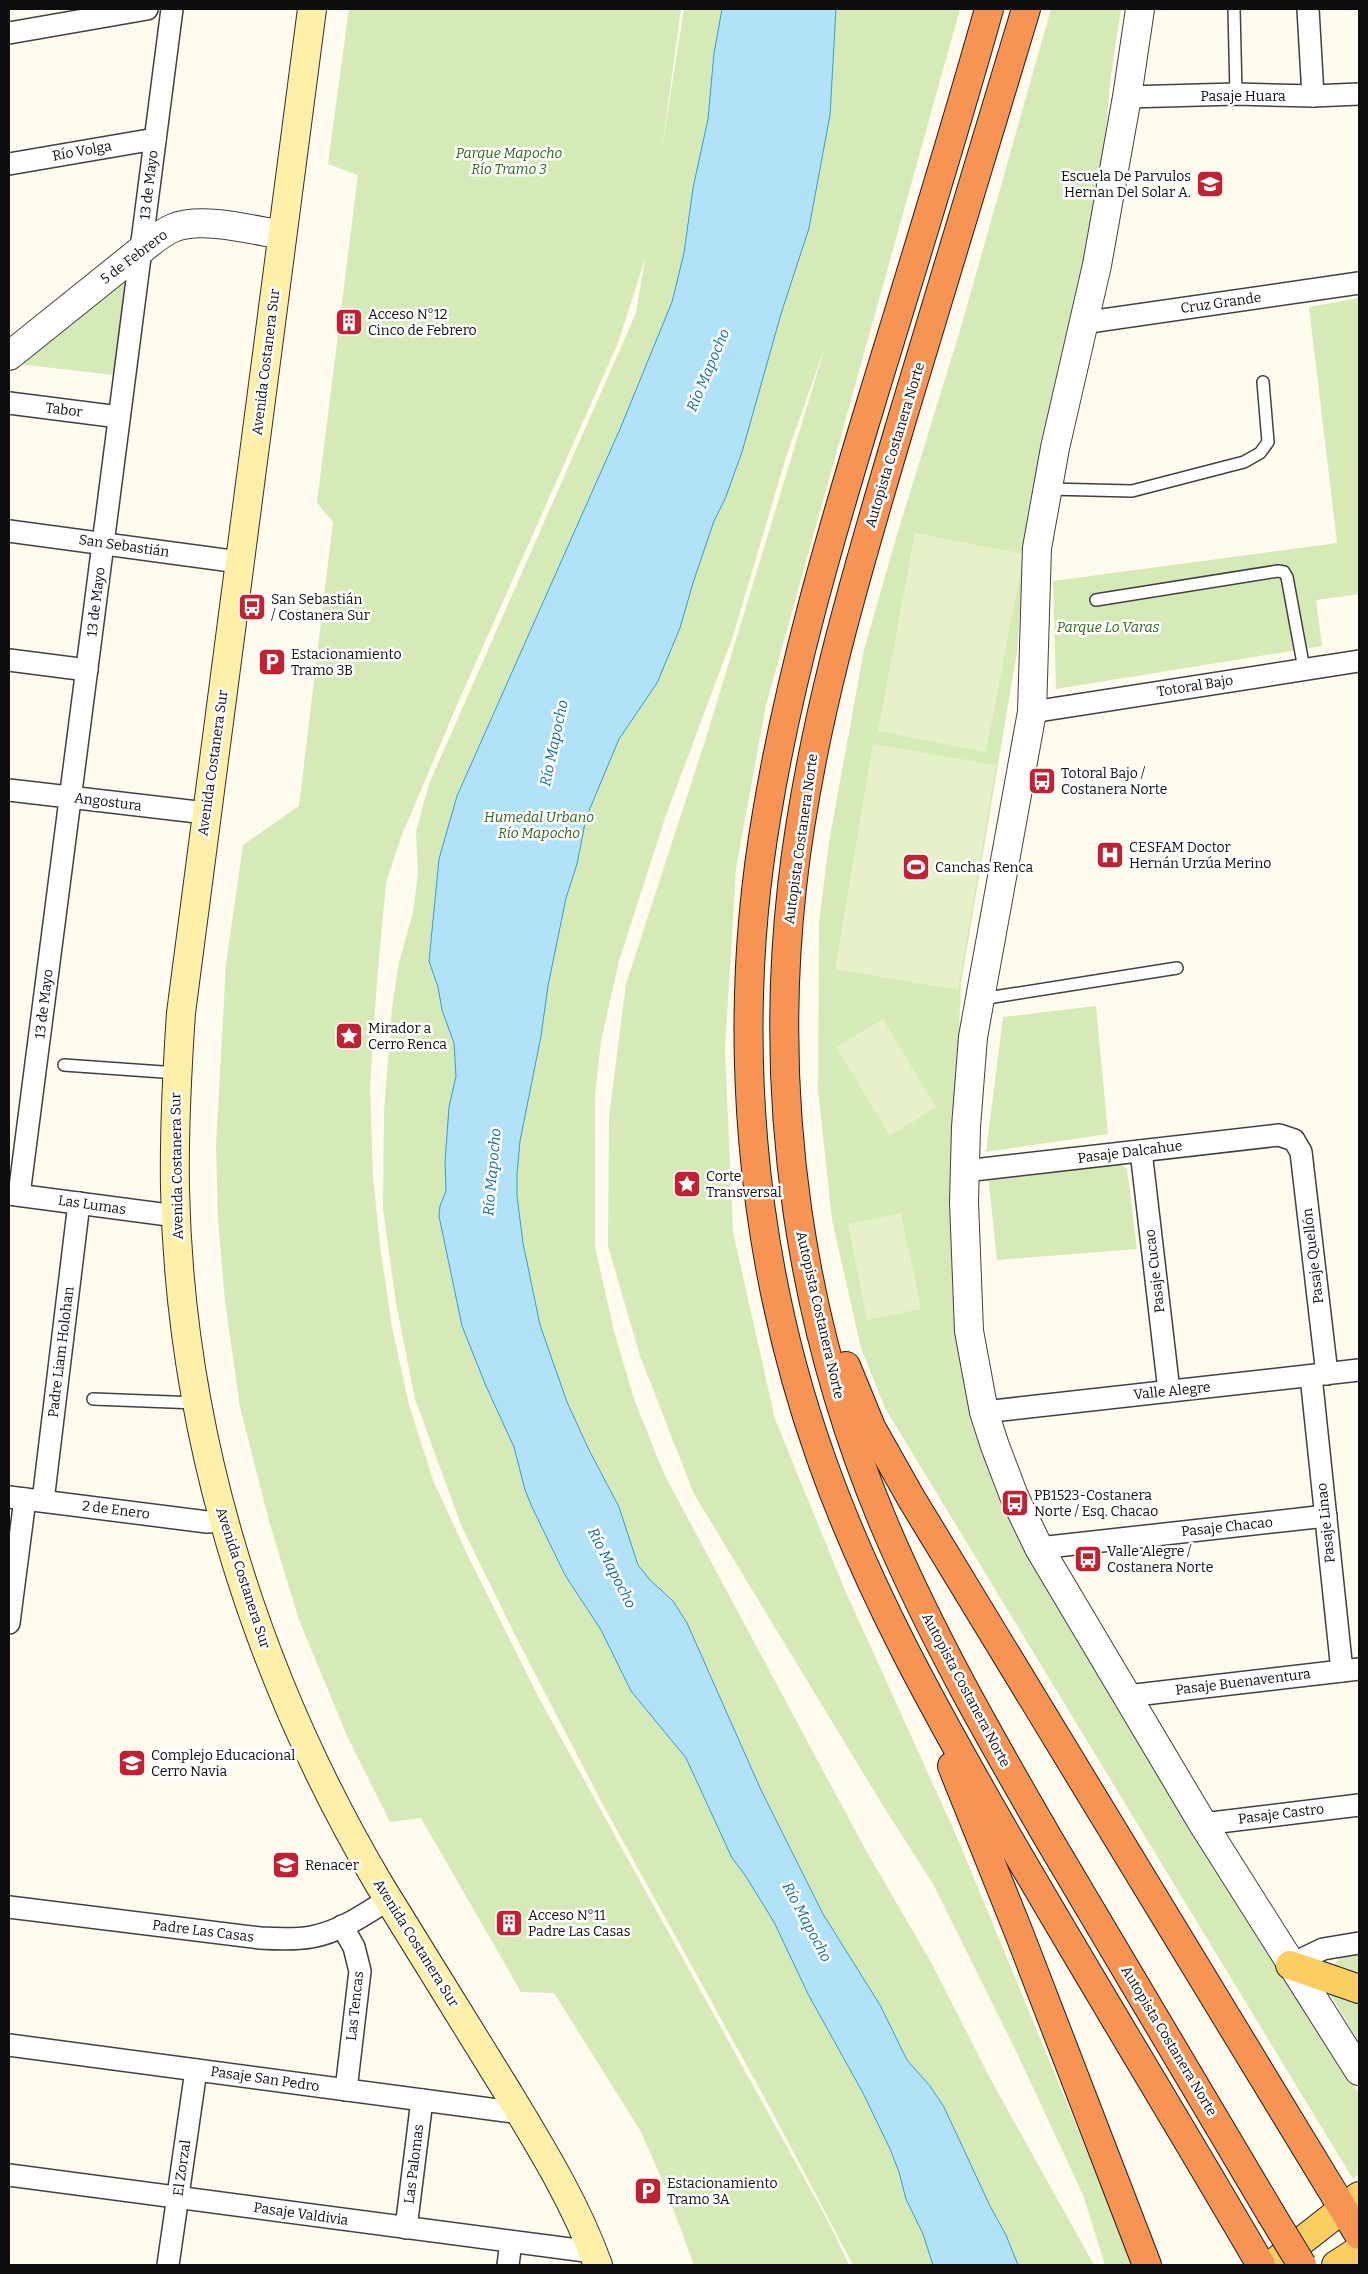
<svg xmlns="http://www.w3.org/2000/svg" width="1368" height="2274" viewBox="0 0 1368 2274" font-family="Bitter,serif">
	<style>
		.green { fill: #d5eab7 }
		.pitch { fill: #e6f1c9 }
		.water { fill: #b1e2f8; stroke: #369dd1 }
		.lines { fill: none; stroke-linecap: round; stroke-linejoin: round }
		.service-casing { stroke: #414141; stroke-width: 14 }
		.minor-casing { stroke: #414141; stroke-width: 24 }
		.tertiary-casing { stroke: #414141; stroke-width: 30 }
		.secondary-casing { stroke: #303030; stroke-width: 30 }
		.primary-casing { stroke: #1f1f1f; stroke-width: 30 }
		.motorway-casing { stroke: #1f1f1f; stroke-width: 30 }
		.service { stroke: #fff; stroke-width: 11 }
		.minor { stroke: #fff; stroke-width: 21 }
		.tertiary { stroke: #fff; stroke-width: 28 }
		.secondary { stroke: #fff0a9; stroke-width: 28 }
		.primary { stroke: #fccd61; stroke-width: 28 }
		.motorway { stroke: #f89453; stroke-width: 28 }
		.motorway-bridge-casing { stroke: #1f1f1f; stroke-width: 30; stroke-linecap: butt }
		.motorway-bridge { stroke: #f89453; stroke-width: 28 }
		.labels { text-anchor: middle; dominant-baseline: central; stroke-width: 5; stroke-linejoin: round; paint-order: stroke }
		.street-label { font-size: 14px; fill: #0e0e0e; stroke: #fff }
		.park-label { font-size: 14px; font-style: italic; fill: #30671c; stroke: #fff }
		.poi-label { font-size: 14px; fill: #0e0e0e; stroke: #fff; text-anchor: start }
		.water-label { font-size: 15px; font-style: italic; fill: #136da3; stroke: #fff }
	</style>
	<rect width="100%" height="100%" fill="#fffbee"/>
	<!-- green -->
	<g class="green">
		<polygon points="349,9 681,9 662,148 684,9 960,9 766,705 736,868 725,1050 733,1232 775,1419 844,1588 956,1835 1134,2265 1105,2265 1083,2195 1016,2051 933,1884 885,1809 694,1494 640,1356 608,1246 609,1117 626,984 706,738 826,344 786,457 733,636 665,818 619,961 601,1041 595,1096 595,1247 614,1331 634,1399 664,1474 864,1847 932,1964 991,2080 1094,2265 853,2265 774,2115 602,1803 516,1637 461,1525 415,1399 396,1303 383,1209 384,1113 392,1007 399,963 413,912 418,874 416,832 429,784 636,313 645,259 618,343 460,698 401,837 386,883 377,980 370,1085 373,1175 380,1246 392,1327 409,1405 433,1480 467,1554 540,1700 829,2223 849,2265 694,2265 664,2184 640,2130 554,1993 521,1992 421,1818 390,1822 348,1738 299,1620 269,1521 240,1407 225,1301 218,1220 216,1145 226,964 243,845 299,806 333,522 317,503 358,175 328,164"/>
		<polygon points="1051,9 1121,9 1111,75 1101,183 1088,255 1026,527 1017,652 961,983 956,1105 963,1350 996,1492 1087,1649 1243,1899 1359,2094 1359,2174 1353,2179 885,1408 861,1348 832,1220 818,1090 819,923 829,842 864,650 896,538 961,327"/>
		<polygon points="127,274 114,375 18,364"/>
		<polygon points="1359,298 1359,594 1316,600 1322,646 1056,689 1053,581 1337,543 1309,307"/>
		<polygon points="1096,1006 1108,1134 986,1152 1003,1017"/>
		<polygon points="1115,1161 1127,1169 1137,1249 997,1260 988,1175"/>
		<polygon points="1359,1950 1359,1975 1333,1966 1345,1951"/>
		<polygon points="1329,1992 1359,2003 1359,2043"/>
	</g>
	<!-- pitch -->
	<g class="pitch">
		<polygon points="915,533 1024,554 986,752 878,731"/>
		<polygon points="873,744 996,765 958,990 835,969"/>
		<polygon points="883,1019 936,1107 890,1136 836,1047"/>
		<polygon points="901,1213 921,1309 867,1320 848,1224"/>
	</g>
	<!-- water -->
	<polygon class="water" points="722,9 836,9 830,115 809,228 781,314 742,452 725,499 714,521 693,583 680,628 657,683 619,739 586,818 577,864 566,898 548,986 541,1036 520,1141 517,1174 517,1196 523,1243 540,1325 567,1402 589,1450 619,1507 638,1565 650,1580 673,1601 687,1623 761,1790 823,1914 880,2005 907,2060 930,2086 944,2107 990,2206 1006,2235 1018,2265 933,2265 923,2234 906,2199 899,2172 890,2149 863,2093 808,1994 774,1922 745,1875 732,1858 686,1758 631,1691 601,1630 565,1575 532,1507 525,1490 514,1447 486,1386 462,1326 439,1216 440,1206 446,1191 445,1162 449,1107 456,1076 454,1043 442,1010 438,987 429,961 439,859 457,796 620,429 672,302 684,253 693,188 708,119 714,53"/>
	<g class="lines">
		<!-- service casing -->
		<g class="service-casing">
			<g id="service">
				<polyline points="1234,9 1236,94"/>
				<polyline points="1049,489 1132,491 1244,462 1260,453 1268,442 1263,382"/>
				<polyline points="1096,600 1278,571 1284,572 1287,577 1304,669"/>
				<polyline points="981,999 1177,968"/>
				<polyline points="64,1065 177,1073"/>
				<polyline points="93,1399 197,1403"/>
			</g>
		</g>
		<!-- minor casing -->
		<g class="minor-casing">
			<g id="minor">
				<polyline points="1308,9 1313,96"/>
				<polyline points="9,33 147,9"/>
				<polyline points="1127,97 1236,94 1313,96 1359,94"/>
				<polyline points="9,164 155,139"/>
				<polyline points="1082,323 1359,283"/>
				<polyline points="9,403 119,417"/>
				<polyline points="9,531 239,562"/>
				<polyline points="9,660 87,670"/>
				<polyline points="1032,712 1359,661"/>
				<polyline points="9,790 206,813"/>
				<polyline points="1141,1151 1169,1391"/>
				<polyline points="965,1171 1279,1135 1294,1140 1301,1152 1327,1374"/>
				<polyline points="9,1194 176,1216"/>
				<polyline points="19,1195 172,9"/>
				<polyline points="1311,1376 1342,1671"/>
				<polyline points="984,1412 1359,1370"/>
				<polyline points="9,1497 207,1522 223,1521"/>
				<polyline points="43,1501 79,1203"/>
				<polyline points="1039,1548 1326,1516"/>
				<polyline points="9,1623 25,1499"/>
				<polyline points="1127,1696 1359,1669"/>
				<polyline points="1203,1824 1359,1805"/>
				<path d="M9,1907l251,31c17,1 35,2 51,-1 29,-5 54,-23 78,-38"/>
				<polyline points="342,1926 354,1947 360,1971 346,2090"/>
				<polyline points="1290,1965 1323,1949 1359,1943"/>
				<polyline points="9,2045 521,2113"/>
				<polyline points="9,2175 593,2252"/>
				<polyline points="406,2228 422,2100"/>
				<polyline points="168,2265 196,2070"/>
				<polyline points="508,2265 511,2242"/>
			</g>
		</g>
		<!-- tertiary casing -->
		<g class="tertiary-casing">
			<g id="tertiary">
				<polyline points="1140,9 1127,97 1097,265 1055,448 1037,548 1032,712 973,1037 966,1127 964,1202 969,1331 984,1412 995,1446 1014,1496 1039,1548 1203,1824 1359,2071"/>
				<path d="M9,356l132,-106c10,-8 20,-17 32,-22 28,-12 80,2 109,7"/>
			</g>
		</g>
		<!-- secondary casing -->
		<g class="secondary-casing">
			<path id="secondary" d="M312,9l-131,1004c-4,59 -7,118 -6,176 5,245 80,485 204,695 42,69 86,138 128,207 34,56 69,113 91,174"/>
		</g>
		<!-- primary casing -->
		<g class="primary-casing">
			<g id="primary">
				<polyline points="1290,1965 1359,1989"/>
				<polyline points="1271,2265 1359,2196"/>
				<polyline points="1336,2265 1359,2250"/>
			</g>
		</g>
		<!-- motorway casing -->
		<g class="motorway-casing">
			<g id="motorway">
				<path d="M989,9c-37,132 -78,263 -118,394 -41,135 -81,271 -104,410 -37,214 -18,442 54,645 46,131 113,250 181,369 85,147 174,292 259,438"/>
				<path d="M1026,9c-41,136 -82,271 -123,407 -46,155 -93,310 -111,471 -24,216 8,437 92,637 46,109 105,212 164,314 74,126 149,251 223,376"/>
				<polyline points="846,1366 871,1427 911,1498 1359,2235"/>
				<polyline points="952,1766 1019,1933 1147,2265"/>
			</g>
		</g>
		<!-- service -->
		<use href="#service" class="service"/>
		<!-- minor -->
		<use href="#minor" class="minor"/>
		<!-- tertiary -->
		<use href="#tertiary" class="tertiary"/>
		<!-- secondary -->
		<use href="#secondary" class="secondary"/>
		<!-- primary -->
		<use href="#primary" class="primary"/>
		<!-- motorway -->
		<use href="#motorway" class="motorway"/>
		<!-- motorway-bridge casing -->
		<g class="motorway-bridge-casing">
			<polyline id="motorway-bridge" points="1271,2214 1302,2265"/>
		</g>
		<!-- motorway-bridge -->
		<use href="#motorway-bridge" class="motorway-bridge"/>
	</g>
	<!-- icons -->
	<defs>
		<g id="school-square" transform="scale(1.4375)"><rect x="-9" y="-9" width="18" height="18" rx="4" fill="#c12233" stroke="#fff"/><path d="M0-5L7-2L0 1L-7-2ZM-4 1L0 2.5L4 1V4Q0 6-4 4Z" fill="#fff"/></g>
		<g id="building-square" transform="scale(1.4375)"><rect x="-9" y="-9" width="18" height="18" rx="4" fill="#c12233" stroke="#fff"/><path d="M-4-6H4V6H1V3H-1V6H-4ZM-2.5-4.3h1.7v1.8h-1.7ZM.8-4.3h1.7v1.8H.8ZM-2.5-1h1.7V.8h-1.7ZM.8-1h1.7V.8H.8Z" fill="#fff"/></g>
		<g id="bus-square" transform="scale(1.4375)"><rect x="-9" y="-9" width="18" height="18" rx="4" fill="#c12233" stroke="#fff"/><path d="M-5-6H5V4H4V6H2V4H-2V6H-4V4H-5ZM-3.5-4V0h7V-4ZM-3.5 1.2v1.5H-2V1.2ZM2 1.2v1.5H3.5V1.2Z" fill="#fff"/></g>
		<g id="parking-square" transform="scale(1.4375)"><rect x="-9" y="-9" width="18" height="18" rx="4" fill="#c12233" stroke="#fff"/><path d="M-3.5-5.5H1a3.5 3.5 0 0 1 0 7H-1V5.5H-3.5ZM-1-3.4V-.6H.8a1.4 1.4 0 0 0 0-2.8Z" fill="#fff"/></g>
		<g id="hospital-square" transform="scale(1.4375)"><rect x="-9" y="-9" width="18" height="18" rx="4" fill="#c12233" stroke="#fff"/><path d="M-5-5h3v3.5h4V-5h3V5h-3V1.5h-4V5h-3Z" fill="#fff"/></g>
		<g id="stadium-square" transform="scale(1.4375)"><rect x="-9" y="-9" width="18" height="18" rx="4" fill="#c12233" stroke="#fff"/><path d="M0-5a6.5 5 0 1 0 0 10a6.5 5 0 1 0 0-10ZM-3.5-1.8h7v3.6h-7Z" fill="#fff"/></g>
		<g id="sight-square" transform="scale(1.4375)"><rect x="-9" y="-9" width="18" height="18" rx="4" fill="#c12233" stroke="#fff"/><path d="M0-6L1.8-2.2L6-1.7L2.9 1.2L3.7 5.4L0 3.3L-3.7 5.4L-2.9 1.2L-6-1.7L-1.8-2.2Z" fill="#fff"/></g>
	</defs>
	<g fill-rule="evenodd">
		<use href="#school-square" x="1210" y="184"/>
		<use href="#building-square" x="349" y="322"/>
		<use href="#bus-square" x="252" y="607"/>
		<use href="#parking-square" x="272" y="662"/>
		<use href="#bus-square" x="1042" y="781"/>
		<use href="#hospital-square" x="1110" y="855"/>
		<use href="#stadium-square" x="916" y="867"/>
		<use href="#sight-square" x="349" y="1036"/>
		<use href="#sight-square" x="687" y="1184"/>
		<use href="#bus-square" x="1015" y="1503"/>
		<use href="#bus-square" x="1088" y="1559"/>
		<use href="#school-square" x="132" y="1763"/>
		<use href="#school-square" x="286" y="1865"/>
		<use href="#building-square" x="509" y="1923"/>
		<use href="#parking-square" x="648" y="2191"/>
	</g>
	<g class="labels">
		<!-- street labels -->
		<g class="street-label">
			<text x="1243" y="96">Pasaje Huara</text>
			<text transform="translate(82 151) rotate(-10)">Río Volga</text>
			<text transform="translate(149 185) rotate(-83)">13 de Mayo</text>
			<text transform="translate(134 257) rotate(-37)">5 de Febrero</text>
			<text transform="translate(1221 303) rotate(-8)">Cruz Grande</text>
			<text transform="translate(266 362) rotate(-83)">Avenida Costanera Sur</text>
			<text transform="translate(64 410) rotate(7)">Tabor</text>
			<text transform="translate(895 445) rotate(-73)">Autopista Costanera Norte</text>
			<text transform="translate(124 546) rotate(8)">San Sebastián</text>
			<text transform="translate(96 602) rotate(-83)">13 de Mayo</text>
			<text transform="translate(1195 686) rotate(-9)">Totoral Bajo</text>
			<text transform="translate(213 763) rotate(-82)">Avenida Costanera Sur</text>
			<text transform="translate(108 802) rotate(7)">Angostura</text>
			<text transform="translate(801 839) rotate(-82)">Autopista Costanera Norte</text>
			<text transform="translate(44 1004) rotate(-83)">13 de Mayo</text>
			<text transform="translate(1130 1152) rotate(-7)">Pasaje Dalcahue</text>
			<text transform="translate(177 1166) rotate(-91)">Avenida Costanera Sur</text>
			<text transform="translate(92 1205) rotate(8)">Las Lumas</text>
			<text transform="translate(1313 1256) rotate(-97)">Pasaje Quellón</text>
			<text transform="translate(1155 1271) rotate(-97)">Pasaje Cucao</text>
			<text transform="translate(820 1315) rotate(77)">Autopista Costanera Norte</text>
			<text transform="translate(61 1352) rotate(-83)">Padre Liam Holohan</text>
			<text transform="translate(1172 1391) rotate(-6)">Valle Alegre</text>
			<text transform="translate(116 1510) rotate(7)">2 de Enero</text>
			<text transform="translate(1326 1523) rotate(-96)">Pasaje Linao</text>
			<text transform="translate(1227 1527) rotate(-6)">Pasaje Chacao</text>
			<text transform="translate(243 1578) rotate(72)">Avenida Costanera Sur</text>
			<text transform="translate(1243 1682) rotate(-7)">Pasaje Buenaventura</text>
			<text transform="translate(966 1690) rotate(62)">Autopista Costanera Norte</text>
			<text transform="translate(1281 1814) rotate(-7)">Pasaje Castro</text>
			<text transform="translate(203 1931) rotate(7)">Padre Las Casas</text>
			<text transform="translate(416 1943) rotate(58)">Avenida Costanera Sur</text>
			<text transform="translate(355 2006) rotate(-84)">Las Tencas</text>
			<text transform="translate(1169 2041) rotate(59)">Autopista Costanera Norte</text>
			<text transform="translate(265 2079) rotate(8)">Pasaje San Pedro</text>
			<text transform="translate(414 2164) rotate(-83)">Las Palomas</text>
			<text transform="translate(182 2168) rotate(-82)">El Zorzal</text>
			<text transform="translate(301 2214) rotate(8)">Pasaje Valdivia</text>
		</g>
		<!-- park labels -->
		<g class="park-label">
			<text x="509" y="153">Parque Mapocho<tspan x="509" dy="16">Río Tramo 3</tspan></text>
			<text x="1108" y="627">Parque Lo Varas</text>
			<text x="539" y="817">Humedal Urbano<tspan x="539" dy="16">Río Mapocho</tspan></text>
		</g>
		<!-- poi labels -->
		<g class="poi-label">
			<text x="1191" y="176" text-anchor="end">Escuela De Parvulos<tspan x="1191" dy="16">Hernan Del Solar A.</tspan></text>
			<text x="368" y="314">Acceso N°12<tspan x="368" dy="16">Cinco de Febrero</tspan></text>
			<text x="271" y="599">San Sebastián<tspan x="271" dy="16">/ Costanera Sur</tspan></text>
			<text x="291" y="654">Estacionamiento<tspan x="291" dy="16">Tramo 3B</tspan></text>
			<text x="1061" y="773">Totoral Bajo /<tspan x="1061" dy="16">Costanera Norte</tspan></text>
			<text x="1129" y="847">CESFAM Doctor<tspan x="1129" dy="16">Hernán Urzúa Merino</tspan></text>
			<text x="935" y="867">Canchas Renca</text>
			<text x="368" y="1028">Mirador a<tspan x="368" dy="16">Cerro Renca</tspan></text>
			<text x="706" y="1176">Corte<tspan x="706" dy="16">Transversal</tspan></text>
			<text x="1034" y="1495">PB1523-Costanera<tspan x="1034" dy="16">Norte / Esq. Chacao</tspan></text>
			<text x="1107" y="1551">Valle Alegre /<tspan x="1107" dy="16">Costanera Norte</tspan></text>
			<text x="151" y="1755">Complejo Educacional<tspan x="151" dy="16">Cerro Navia</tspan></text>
			<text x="305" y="1865">Renacer</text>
			<text x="528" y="1915">Acceso N°11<tspan x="528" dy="16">Padre Las Casas</tspan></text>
			<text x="667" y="2183">Estacionamiento<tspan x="667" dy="16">Tramo 3A</tspan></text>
		</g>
		<!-- water labels -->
		<g class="water-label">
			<text transform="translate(708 370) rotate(-67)">Río Mapocho</text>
			<text transform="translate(554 743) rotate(-78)">Río Mapocho</text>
			<text transform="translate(492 1172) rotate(-85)">Río Mapocho</text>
			<text transform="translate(612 1568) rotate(63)">Río Mapocho</text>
			<text transform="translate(807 1922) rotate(62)">Río Mapocho</text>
		</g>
	</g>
	<!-- border -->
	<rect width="1368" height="2274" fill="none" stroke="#0e0e0e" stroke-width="20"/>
</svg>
